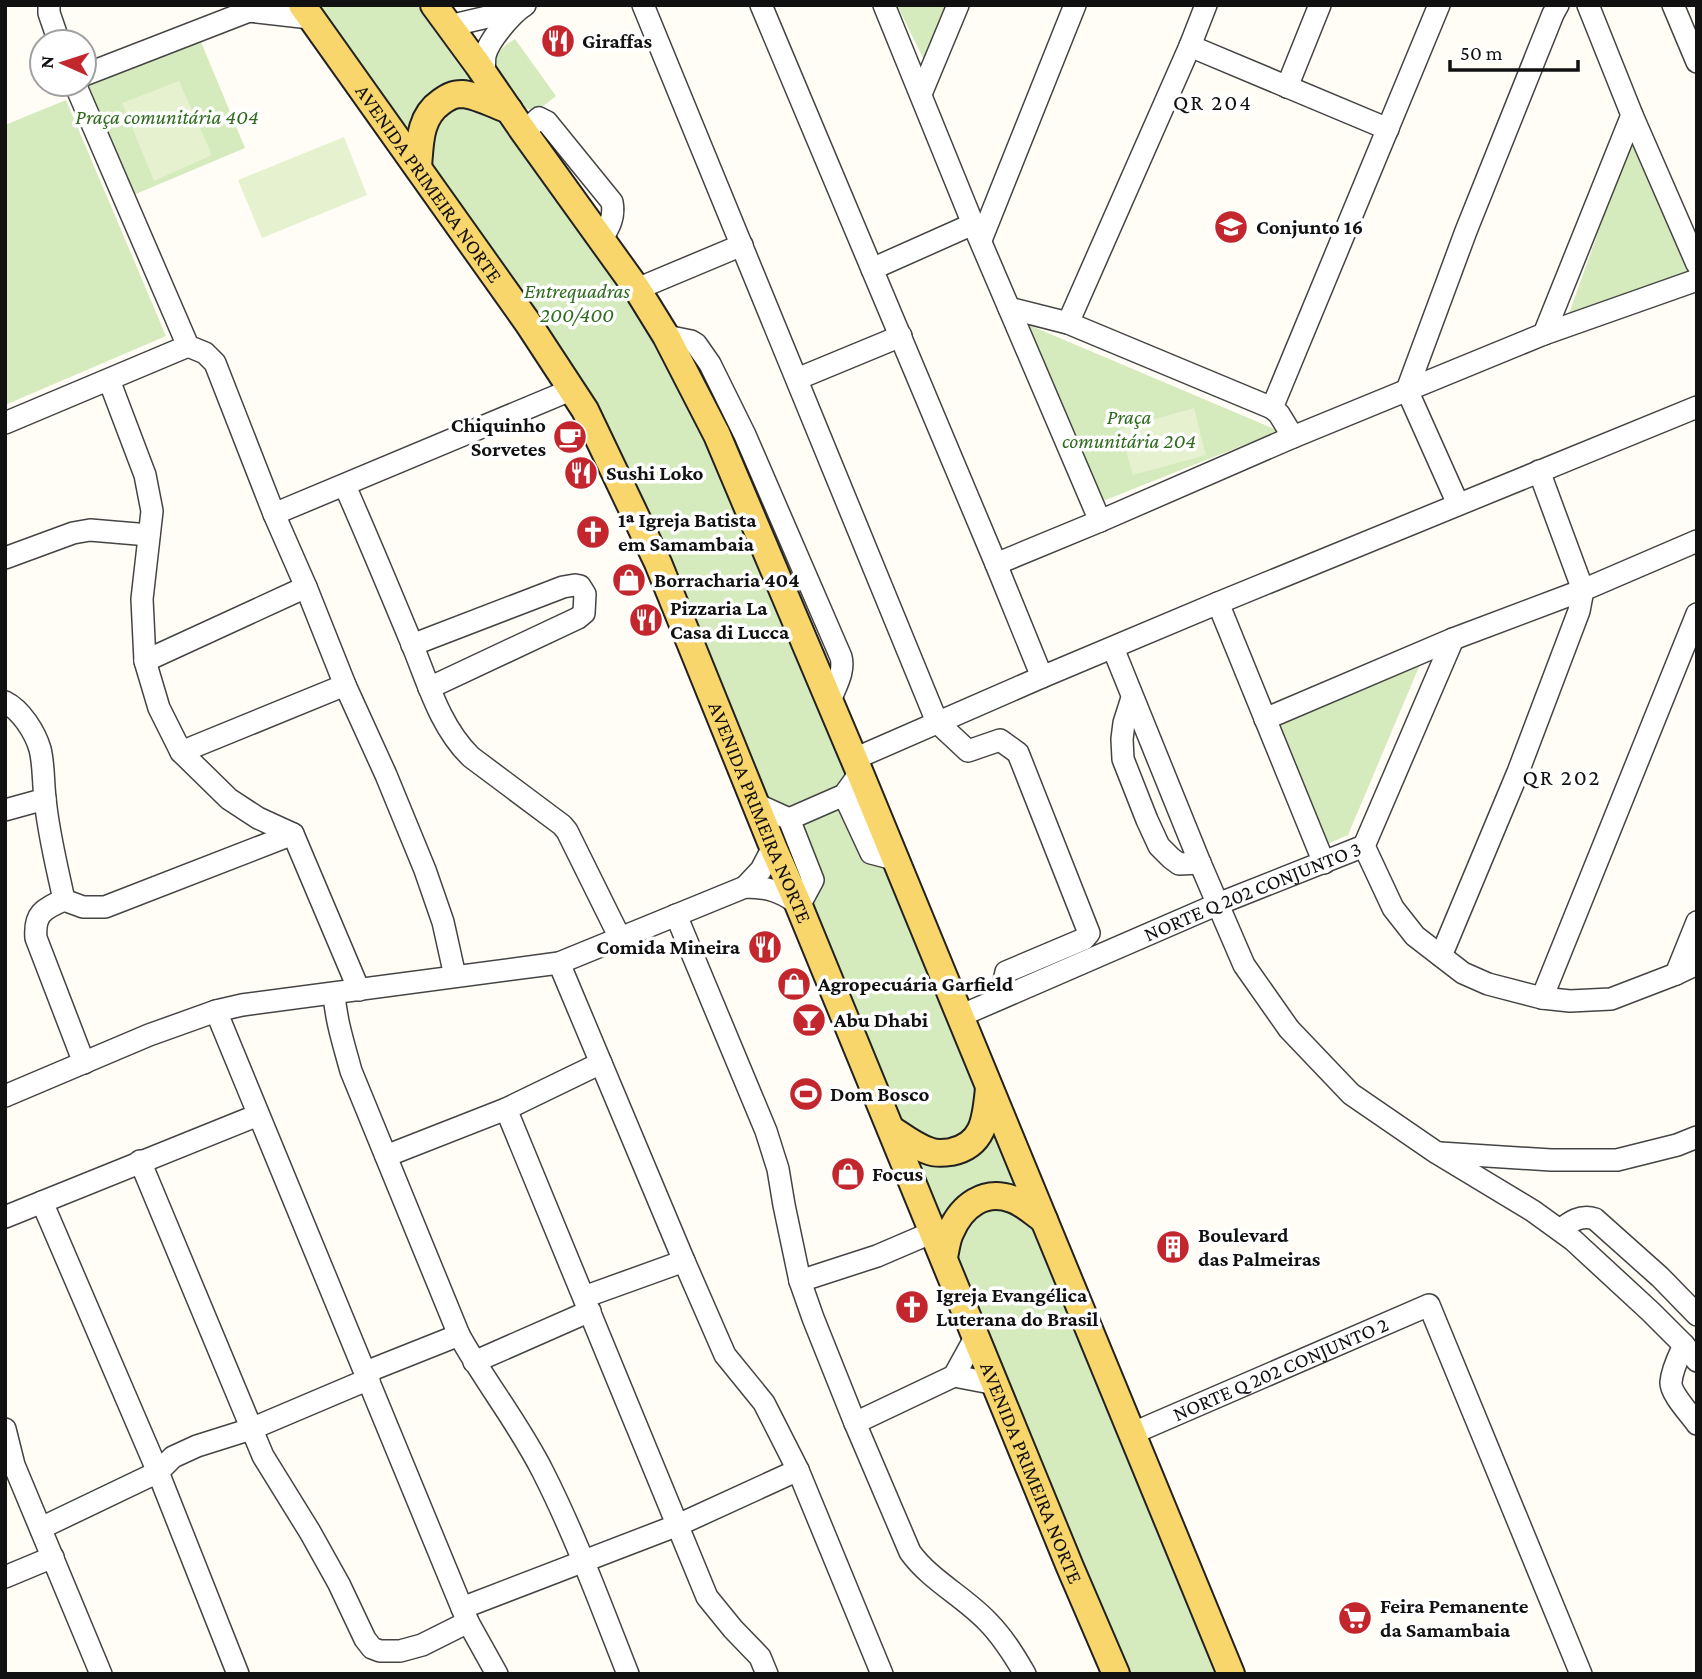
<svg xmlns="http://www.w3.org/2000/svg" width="1702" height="1679" viewBox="0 0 1702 1679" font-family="'Crimson Pro',serif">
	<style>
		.green { fill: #d5ebbd }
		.pitch { fill: #e6f2cf }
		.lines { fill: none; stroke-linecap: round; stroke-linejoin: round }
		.minor-casing { stroke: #444; stroke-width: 24 }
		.major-casing { stroke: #222; stroke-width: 30 }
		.minor { stroke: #fff; stroke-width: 21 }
		.major { stroke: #f9d66b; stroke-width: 26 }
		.labels { text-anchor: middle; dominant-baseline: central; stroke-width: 7; stroke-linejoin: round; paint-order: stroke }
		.poi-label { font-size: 21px; font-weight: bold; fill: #111; stroke: #fff; text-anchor: start }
		.park-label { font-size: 21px; font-style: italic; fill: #2f6b1f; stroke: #fff }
		.street-label { font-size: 21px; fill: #111; stroke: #fff }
		.neighbourhood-label { font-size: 23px; letter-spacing: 2px; fill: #111; stroke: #fff }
	</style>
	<rect width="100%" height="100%" fill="#fffdf5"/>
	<!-- green -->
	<g class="green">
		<polygon points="300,5 424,5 627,283 671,364 749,530 1223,1674 1127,1674 617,453"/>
		<polygon points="897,5 947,5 924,60"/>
		<path d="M515,39l41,57 -19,15 -16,-4c-17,-24 -43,-48 -6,-68z"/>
		<polygon points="201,42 245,148 131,196 85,84"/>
		<polygon points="66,100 166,336 5,405 5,125"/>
		<polygon points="1633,135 1697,275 1567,319"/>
		<polygon points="1029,325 1279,431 1098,503"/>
		<polygon points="1424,655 1348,835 1318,848 1270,719"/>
	</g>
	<!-- pitch -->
	<g class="pitch">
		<polygon points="179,81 212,155 154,181 122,103"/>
		<polygon points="344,137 367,195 262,238 238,180"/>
		<polygon points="1194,408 1206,455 1133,475 1120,429"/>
	</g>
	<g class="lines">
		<!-- minor casing -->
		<g class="minor-casing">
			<g id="minor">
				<polyline points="49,5 49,13 59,42"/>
				<polyline points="643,5 937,722 968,751 1000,740 1018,753 1089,933 1084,939 1006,972 1000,998"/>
				<polyline points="761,5 996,564 1042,677"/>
				<polyline points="884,5 973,224 1100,521"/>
				<polyline points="1588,5 1632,115 1697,264"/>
				<polyline points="1673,5 1697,62"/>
				<polyline points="249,11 310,18"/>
				<polyline points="449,26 517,10"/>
				<polyline points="1190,46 1388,129"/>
				<path d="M484,73c1,-5 0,-12 1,-17 3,-15 27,-43 40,-51"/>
				<polyline points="84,75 249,11 258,5"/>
				<polyline points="75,84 188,346 205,353 215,363 274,514 306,587 345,685 386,775 425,870 443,922 455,976"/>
				<polyline points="1287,87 1320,5"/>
				<polyline points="921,94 958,5"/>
				<path d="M524,132l15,-14 8,4 65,80c3,15 -3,25 -10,37"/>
				<polyline points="981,240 1075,5"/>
				<polyline points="872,269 973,224"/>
				<polyline points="637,289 742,245"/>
				<polyline points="1009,308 1068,323 1272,408"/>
				<polyline points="1068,323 1190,46 1206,5"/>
				<polyline points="1544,334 1697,280"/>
				<path d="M666,336l25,5 5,3 14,20 35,71 96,222c4,15 -6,30 -11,44"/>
				<polyline points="797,379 901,336"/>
				<polyline points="109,380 145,475 152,511 142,599 145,661 159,708 181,752 229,799 258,818 293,834 359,990"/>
				<polyline points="5,423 188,346"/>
				<polyline points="1293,437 1279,414 1272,408 1439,5"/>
				<path d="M345,486c23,52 45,105 67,158 16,39 28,83 59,113l91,68 5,6 53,107"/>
				<polyline points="1458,504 1407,390 1466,231 1553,14 1558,5"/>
				<polyline points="274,514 573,389"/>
				<polyline points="5,558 73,533 90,530 149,535"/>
				<polyline points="996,564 1100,521 1293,437 1544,334 1632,115"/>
				<polyline points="1218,603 1324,863"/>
				<polyline points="412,645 563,587 575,585 580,586 585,594 584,613 578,618 429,688"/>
				<polyline points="1113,648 1200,863 1244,965 1289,1029 1351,1094 1437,1153 1533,1211 1573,1240 1651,1312 1684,1345 1697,1361"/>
				<polyline points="145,661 306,587"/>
				<polyline points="1132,698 1124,723 1122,739 1123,759 1147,820 1159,846 1171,858 1179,864 1200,863"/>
				<path d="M5,702c16,8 30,30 35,47 4,16 3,33 5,49 3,34 12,69 19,102 -21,9 -30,14 -28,38l48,125"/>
				<polyline points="1265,719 1453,639 1583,590 1697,541"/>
				<polyline points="181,752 345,685"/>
				<polyline points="854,759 1042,677 1218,603 1697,407"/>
				<polyline points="844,795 871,853 894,859"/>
				<polyline points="756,804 789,819 813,880 799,906"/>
				<polyline points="5,810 45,799"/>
				<polyline points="789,819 844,795 860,773"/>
				<polyline points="1364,846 1453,639"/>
				<polyline points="745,887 761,870 773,847"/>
				<polyline points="64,900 83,907 105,907 293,834"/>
				<path d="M676,915l90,216 12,38 6,36 16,76 13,37 42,105 55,129c20,28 53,44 77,69 16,16 27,34 38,53"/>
				<polyline points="1441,956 1518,772 1579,611 1583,590 1539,471"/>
				<polyline points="559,963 684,1261 584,1297"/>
				<polyline points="1676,974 1697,922"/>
				<path d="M334,994c2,27 10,51 17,77l108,264c26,47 60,89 84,137 33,65 58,134 85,202"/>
				<polyline points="1542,998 1697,614"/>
				<polyline points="216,1011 462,1608 468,1622 497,1674"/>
				<path id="s1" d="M960,1016l258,-112 146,-58 29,62 22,28 48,37 25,11 54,14 28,3 41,-2 65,-25 21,-10"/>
				<path d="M5,1096l144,-61 67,-24 26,-6 317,-42 186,-76c22,0 36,4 53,17"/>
				<polyline points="506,1109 707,1597 733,1629 760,1657 767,1674"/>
				<polyline points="1440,1153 1551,1160 1617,1160 1677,1145 1697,1137"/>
				<polyline points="386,1156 506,1109 601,1063"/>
				<polyline points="140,1161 263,1456 310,1532 339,1584 365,1639 372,1648 380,1651 400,1651 422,1645 468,1622"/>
				<polyline points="42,1202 158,1472 238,1674"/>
				<polyline points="5,1217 258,1115"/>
				<path d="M1560,1230c10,-8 21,-16 35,-11l65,58 37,38"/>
				<polyline points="684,1261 725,1355 764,1403 798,1470 882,1674"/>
				<polyline points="800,1281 877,1256 933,1232"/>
				<path d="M1684,1345c-5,11 -12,24 -13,37 -1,11 19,32 26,42"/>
				<polyline points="474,1362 590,1311"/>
				<polyline points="366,1372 459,1335"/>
				<polyline points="954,1376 996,1384"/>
				<polyline points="855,1423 954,1376 976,1336"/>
				<polyline points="5,1429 14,1465 101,1674"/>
				<path id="s2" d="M1131,1434l298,-129 152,369"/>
				<polyline points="41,1528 158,1472 173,1457 197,1446 251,1429 369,1379"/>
				<polyline points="5,1577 53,1557"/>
				<polyline points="462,1608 678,1525 798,1470"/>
			</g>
		</g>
		<!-- major casing -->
		<g class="major-casing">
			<g id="major">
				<path id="s3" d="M302,5l226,318 57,87 73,153 115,284 26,59 271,661 46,107"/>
				<polyline points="434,5 478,65 524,132 637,289 666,336 717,435 860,773 1231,1674"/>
				<path d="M418,167c2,-23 1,-50 23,-65 7,-5 12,-8 21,-8 15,1 33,11 47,16"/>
				<path d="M891,1129c12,8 25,18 38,22 7,3 15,2 22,1 34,-7 35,-35 38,-64"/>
				<path d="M944,1257c2,-9 3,-19 7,-26 11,-25 33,-42 61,-32 12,4 22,14 32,21"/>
			</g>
		</g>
		<!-- minor -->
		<use href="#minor" class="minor"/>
		<!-- major -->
		<use href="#major" class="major"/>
	</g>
	<!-- icons -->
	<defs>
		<g id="restaurant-disc" transform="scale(1.75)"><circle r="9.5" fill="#c4262e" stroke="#fff"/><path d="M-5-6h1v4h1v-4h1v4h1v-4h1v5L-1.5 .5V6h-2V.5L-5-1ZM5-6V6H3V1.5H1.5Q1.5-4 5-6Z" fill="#fff"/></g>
		<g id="school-disc" transform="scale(1.75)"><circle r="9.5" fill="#c4262e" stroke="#fff"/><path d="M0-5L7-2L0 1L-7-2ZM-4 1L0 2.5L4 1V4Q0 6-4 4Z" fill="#fff"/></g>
		<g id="cafe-disc" transform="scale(1.75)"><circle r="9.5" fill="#c4262e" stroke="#fff"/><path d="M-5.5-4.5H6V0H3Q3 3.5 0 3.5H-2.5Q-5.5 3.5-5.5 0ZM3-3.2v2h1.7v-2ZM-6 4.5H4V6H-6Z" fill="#fff"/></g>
		<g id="church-disc" transform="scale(1.75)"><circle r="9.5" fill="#c4262e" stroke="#fff"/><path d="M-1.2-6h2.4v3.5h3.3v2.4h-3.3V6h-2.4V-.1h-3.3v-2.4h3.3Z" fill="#fff"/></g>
		<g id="shop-disc" transform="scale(1.75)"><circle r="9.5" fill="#c4262e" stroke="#fff"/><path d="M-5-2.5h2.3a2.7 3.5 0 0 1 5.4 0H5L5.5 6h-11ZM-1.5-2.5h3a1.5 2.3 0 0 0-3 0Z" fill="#fff"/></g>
		<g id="bar-disc" transform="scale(1.75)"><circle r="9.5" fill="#c4262e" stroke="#fff"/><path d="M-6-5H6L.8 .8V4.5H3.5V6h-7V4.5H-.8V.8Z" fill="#fff"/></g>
		<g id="stadium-disc" transform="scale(1.75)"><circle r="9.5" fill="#c4262e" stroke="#fff"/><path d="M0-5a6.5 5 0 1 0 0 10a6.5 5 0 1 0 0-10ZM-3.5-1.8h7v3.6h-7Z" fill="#fff"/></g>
		<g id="building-disc" transform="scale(1.75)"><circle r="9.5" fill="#c4262e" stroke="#fff"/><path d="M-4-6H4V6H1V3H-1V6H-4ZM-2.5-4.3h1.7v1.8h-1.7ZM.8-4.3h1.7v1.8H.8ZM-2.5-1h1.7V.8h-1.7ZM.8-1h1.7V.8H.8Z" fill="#fff"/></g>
		<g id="supermarket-disc" transform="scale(1.75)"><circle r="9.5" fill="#c4262e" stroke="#fff"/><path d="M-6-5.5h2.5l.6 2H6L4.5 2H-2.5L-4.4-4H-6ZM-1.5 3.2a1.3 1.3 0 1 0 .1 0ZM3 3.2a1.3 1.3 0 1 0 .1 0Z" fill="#fff"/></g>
	</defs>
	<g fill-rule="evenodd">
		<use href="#restaurant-disc" x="558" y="41"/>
		<use href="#school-disc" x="1231" y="227"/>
		<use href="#cafe-disc" x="570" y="437"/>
		<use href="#restaurant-disc" x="581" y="473"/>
		<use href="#church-disc" x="593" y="532"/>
		<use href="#shop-disc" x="629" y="580"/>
		<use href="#restaurant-disc" x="646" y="620"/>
		<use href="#restaurant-disc" x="765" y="947"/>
		<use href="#shop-disc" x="794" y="984"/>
		<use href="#bar-disc" x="809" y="1020"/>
		<use href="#stadium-disc" x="806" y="1094"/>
		<use href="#shop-disc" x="848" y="1174"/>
		<use href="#building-disc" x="1173" y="1247"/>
		<use href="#church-disc" x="912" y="1307"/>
		<use href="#supermarket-disc" x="1355" y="1618"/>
	</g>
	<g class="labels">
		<!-- poi labels -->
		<g class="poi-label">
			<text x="582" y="41">Giraffas</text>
			<text x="1256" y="227">Conjunto 16</text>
			<text x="546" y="425" text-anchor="end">Chiquinho<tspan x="546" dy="24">Sorvetes</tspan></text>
			<text x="606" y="473">Sushi Loko</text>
			<text x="618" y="520">1ª Igreja Batista<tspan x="618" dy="24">em Samambaia</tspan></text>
			<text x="654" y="580">Borracharia 404</text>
			<text x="670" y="608">Pizzaria La<tspan x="670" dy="24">Casa di Lucca</tspan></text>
			<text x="740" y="947" text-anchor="end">Comida Mineira</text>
			<text x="818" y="984">Agropecuária Garfield</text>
			<text x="834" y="1020">Abu Dhabi</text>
			<text x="830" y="1094">Dom Bosco</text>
			<text x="872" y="1174">Focus</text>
			<text x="1198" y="1235">Boulevard<tspan x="1198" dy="24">das Palmeiras</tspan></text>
			<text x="936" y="1295">Igreja Evangélica<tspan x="936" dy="24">Luterana do Brasil</tspan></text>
			<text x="1380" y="1606">Feira Pemanente<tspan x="1380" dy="24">da Samambaia</tspan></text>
		</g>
		<!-- park labels -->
		<g class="park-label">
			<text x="167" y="117">Praça comunitária 404</text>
			<text x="577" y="291">Entrequadras<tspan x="577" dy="24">200/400</tspan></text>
			<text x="1129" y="417">Praça<tspan x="1129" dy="24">comunitária 204</tspan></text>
		</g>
		<!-- street labels -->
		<g class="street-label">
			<text stroke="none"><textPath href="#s3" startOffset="219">AVENIDA PRIMEIRA NORTE</textPath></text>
			<text stroke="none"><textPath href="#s3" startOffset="933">AVENIDA PRIMEIRA NORTE</textPath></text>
			<text stroke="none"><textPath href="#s1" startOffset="318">NORTE Q 202 CONJUNTO 3</textPath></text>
			<text stroke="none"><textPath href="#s2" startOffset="163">NORTE Q 202 CONJUNTO 2</textPath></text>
			<text stroke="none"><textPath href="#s3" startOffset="1647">AVENIDA PRIMEIRA NORTE</textPath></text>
		</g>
		<!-- neighbourhood labels -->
		<g class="neighbourhood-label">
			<text x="1213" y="102">QR 204</text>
			<text x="1562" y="777">QR 202</text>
		</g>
	</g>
	<!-- border -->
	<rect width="1702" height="1679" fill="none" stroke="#111111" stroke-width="14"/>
	<!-- north arrow -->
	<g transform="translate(63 63) rotate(273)"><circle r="33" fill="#ffffff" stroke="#a0a0a0" stroke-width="2"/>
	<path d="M0-5L12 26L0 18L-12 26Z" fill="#c4262e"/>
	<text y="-10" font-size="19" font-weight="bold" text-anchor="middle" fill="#111111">N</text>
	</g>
	<!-- scale -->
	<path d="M1450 60v10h128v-10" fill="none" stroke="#111111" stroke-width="3.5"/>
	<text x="1460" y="60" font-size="21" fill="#111111" stroke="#ffffff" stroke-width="5" paint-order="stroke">50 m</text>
</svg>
